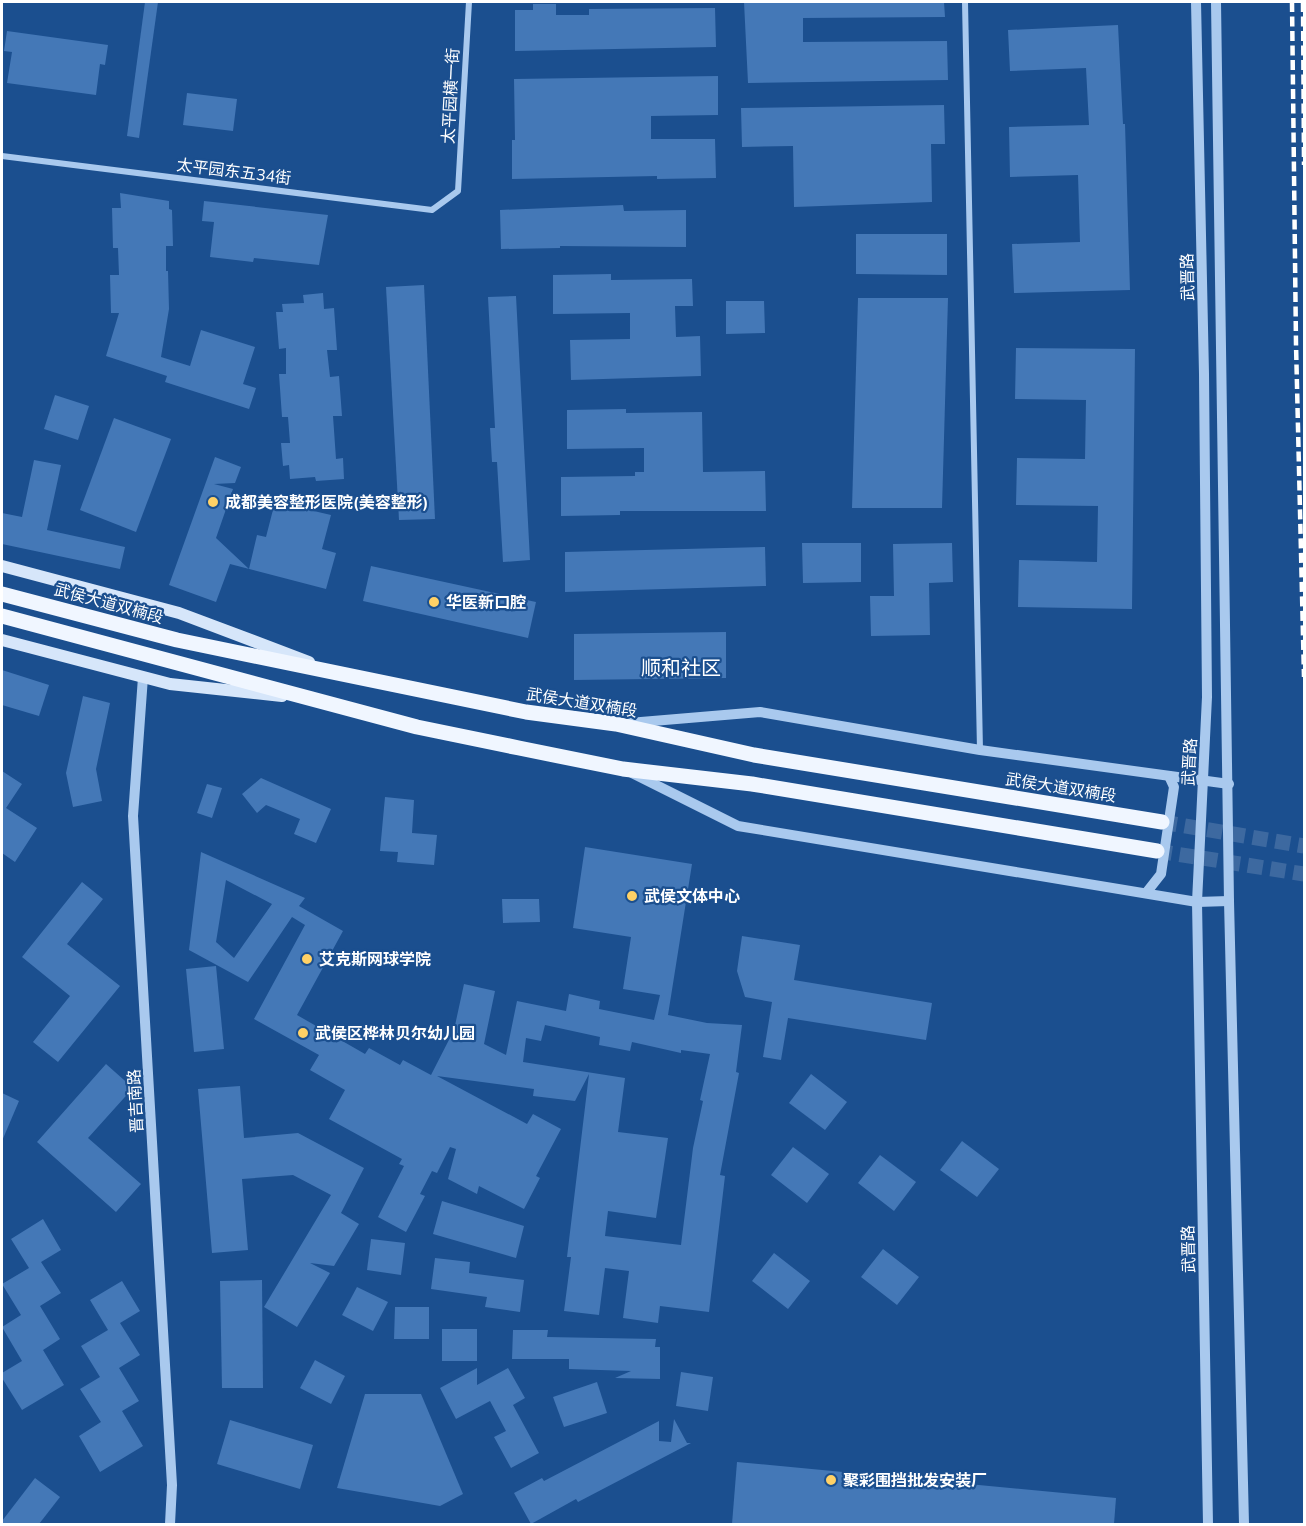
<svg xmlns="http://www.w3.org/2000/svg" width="1306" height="1526" viewBox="0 0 1306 1526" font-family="Mulish,'Noto Sans SC',sans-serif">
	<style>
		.building { fill: #4478b7; fill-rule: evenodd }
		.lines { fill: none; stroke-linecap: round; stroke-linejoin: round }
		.primary-tunnel { stroke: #3d69a0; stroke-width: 15; stroke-dasharray: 15 8; stroke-linecap: butt }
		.minor { stroke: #a9c9ee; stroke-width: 6 }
		.tertiary { stroke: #a9c9ee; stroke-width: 10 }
		.secondary { stroke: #d6e6fa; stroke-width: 12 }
		.primary { stroke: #f0f6ff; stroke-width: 15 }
		.rail { stroke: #fff; stroke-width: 4.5; stroke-dasharray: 10 4.5; stroke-linecap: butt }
		.poi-dot { fill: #ffd166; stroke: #1b4f8f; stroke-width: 2 }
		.labels { text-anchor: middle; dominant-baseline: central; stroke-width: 4.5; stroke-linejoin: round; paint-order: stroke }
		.street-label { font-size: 16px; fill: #fff; stroke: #1b4f8f }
		.poi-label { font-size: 16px; font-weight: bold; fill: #fff; stroke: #1b4f8f; text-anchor: start }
		.quarter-label { font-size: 20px; fill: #fff; stroke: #1b4f8f }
	</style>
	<rect width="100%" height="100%" fill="#1b4f8f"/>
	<!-- building -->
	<g class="building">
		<polygon points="145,2 158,2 139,138 127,136"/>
		<polygon points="744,2 944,2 945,17 803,18 803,42 947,41 948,80 748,83"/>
		<polygon points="533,4 556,4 556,15 589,15 589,9 715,8 716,47 515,51 515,10 533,10"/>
		<polygon points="1118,25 1123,124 1125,124 1130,290 1014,293 1012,244 1080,242 1078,175 1010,177 1009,127 1089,125 1086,68 1010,71 1008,30"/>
		<polygon points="7,31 108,45 105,65 100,64 96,95 7,83 12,52 4,51"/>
		<polygon points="718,76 718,115 651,116 651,139 715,139 716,178 657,179 657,176 512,179 512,140 515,140 514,79"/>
		<polygon points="187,93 237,99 233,131 183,125"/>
		<polygon points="944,105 945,144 931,144 932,202 794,207 793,146 742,147 741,108"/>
		<polygon points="120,193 169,201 169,209 172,210 173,246 166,246 166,271 168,271 169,309 161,357 190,366 201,330 255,347 243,384 256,388 249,409 165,382 167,376 106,356 119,313 111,313 110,275 119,275 118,248 113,248 112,208 121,208"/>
		<polygon points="204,201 328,215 319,265 254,258 253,262 210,257 214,222 202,221"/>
		<polygon points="623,205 624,211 686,210 686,247 560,246 560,248 501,249 500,210"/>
		<polygon points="856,234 947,234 947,275 856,274"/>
		<polygon points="611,274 611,280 692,279 693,306 675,306 676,337 700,336 701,376 571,380 570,340 630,339 630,313 553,314 553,275"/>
		<polygon points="424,285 435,519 399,520 386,287"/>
		<polygon points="323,293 324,309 334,308 337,350 327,350 330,377 339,376 342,416 333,416 336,459 343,458 344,479 316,481 315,477 290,479 289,465 283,466 281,443 290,443 288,417 282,417 279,374 286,374 286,348 279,349 276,312 283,312 282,304 304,303 303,295"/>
		<polygon points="516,296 530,560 503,562 497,462 492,462 490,428 495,428 488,297"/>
		<polygon points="858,298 948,298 942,508 852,508"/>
		<polygon points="726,301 764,301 765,333 726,334"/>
		<polygon points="1016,348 1135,349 1132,609 1018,607 1019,560 1097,562 1098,506 1016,505 1017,458 1085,459 1086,400 1015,399"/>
		<polygon points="55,395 89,406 78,440 44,429"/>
		<polygon points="626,409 626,413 702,412 703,472 765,471 766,511 620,511 620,515 561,516 561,477 635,476 635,472 644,472 644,448 567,449 567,410"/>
		<polygon points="114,418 171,439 136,532 80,510"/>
		<polygon points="215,457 241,467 235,483 214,484 233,489 216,538 249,569 257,535 266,537 275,502 331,515 322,549 336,553 326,589 230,564 216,602 169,585"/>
		<polygon points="34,460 61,465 47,530 125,547 120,569 2,544 2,513 22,517"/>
		<polygon points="802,543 861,543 861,582 803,583"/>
		<polygon points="952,543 953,582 929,583 930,635 871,636 870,596 894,596 893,544"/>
		<polygon points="765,547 766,586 565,592 565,552"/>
		<polygon points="371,566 536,602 528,638 363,601"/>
		<polygon points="726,632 726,678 574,680 574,634"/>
		<polygon points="2,670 49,685 39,716 2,705"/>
		<polygon points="83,696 110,703 96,769 102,801 73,807 66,773"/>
		<polygon points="2,771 22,784 6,808 37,828 15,862 2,853"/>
		<polygon points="261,778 331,809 316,843 294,834 300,819 266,805 257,813 242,794"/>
		<polygon points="207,784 222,788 212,818 197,813"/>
		<polygon points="385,797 414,800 412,833 437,835 434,865 397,862 398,852 380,851"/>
		<path d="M585,847l107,17 -24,151 39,8 35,2 -6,47 3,1 -19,102 5,1 -16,136 -49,-6 -2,17 -35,-5 6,-47 -24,-3 -6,47 -35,-4 7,-54h-4l22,-183 -14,27 -42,-5 1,-7 -97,-13 90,48 6,-10 28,15 -25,47 4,2 -16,31 -45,-23 -2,8 -29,-15 8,-30 -6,-2 -13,26 -5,-2 -12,23 5,2 -19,36 -28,-15 26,-51 -5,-2 3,-5 -73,-40 16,-29 -35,-20 9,-15 -65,-36 51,-94 -13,-8 -44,65 -59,-32 12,-98 104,46 -6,8 44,25 -46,84 68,39 4,-6 31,17 3,-5 28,15 23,-45 10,-46 31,7 -11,53 22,11 11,-54 49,10 3,-17 31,7 -1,8 55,11 6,-25 -37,-6 8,-52 -58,-9zM226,880l46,24 -38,54 -18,-16zM545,1025l55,12 -1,8 31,6 2,-9 49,11v-3l29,4 -10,46 3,1 -10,47 -12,97 -76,-9 3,-25 48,7 12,-80 -50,-6 7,-54 -102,-16 3,-24 15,3z"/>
		<polygon points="82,882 103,899 67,944 120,986 58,1062 33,1042 70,996 22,957"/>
		<polygon points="502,899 539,899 540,922 503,923"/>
		<polygon points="742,936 800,945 794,980 932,1003 926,1040 788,1018 781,1060 763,1057 772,1002 745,997 737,971"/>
		<polygon points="216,966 224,1049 194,1052 186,969"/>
		<polygon points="106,1064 133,1088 88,1138 141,1184 116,1212 37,1142"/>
		<polygon points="811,1074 847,1102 825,1130 789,1103"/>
		<polygon points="240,1086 244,1138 298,1133 364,1168 341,1213 359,1224 334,1266 310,1263 330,1273 297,1327 264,1307 331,1195 293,1175 242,1179 248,1250 212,1253 198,1089"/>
		<polygon points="2,1093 19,1101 2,1141"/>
		<polygon points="962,1141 999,1169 977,1197 940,1170"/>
		<polygon points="793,1147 829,1174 807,1203 771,1175"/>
		<polygon points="880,1155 916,1182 894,1211 858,1183"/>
		<polygon points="442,1201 524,1226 516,1258 433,1234"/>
		<polygon points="43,1219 61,1250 41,1262 61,1293 40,1306 60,1339 43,1350 64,1385 22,1410 2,1378 2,1373 22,1361 2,1327 21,1315 2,1284 29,1268 11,1239"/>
		<polygon points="371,1239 405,1243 401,1275 367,1270"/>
		<polygon points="883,1249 919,1277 897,1305 861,1277"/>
		<polygon points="774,1253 810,1281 788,1309 752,1281"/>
		<polygon points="435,1258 470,1262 469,1273 524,1280 520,1312 485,1307 487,1297 431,1289"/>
		<polygon points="262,1280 263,1388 222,1388 220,1281"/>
		<polygon points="122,1281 140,1311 120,1323 140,1355 119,1368 139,1401 122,1411 143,1446 100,1472 79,1436 101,1422 80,1389 100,1377 81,1346 108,1330 90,1300"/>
		<polygon points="357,1287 388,1302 373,1331 342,1315"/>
		<polygon points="395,1307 429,1307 429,1339 394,1339"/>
		<rect x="442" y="1329" width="35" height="32"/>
		<polygon points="513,1330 548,1330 547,1337 656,1339 655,1347 660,1347 660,1379 615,1378 631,1371 569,1369 569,1359 512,1359"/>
		<polygon points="315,1360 345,1376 331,1404 300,1388"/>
		<polygon points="477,1368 477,1385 508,1368 525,1398 513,1405 539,1453 511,1468 494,1437 506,1431 490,1401 456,1419 440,1388"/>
		<polygon points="681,1372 713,1377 708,1411 676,1406"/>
		<polygon points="597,1382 607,1413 564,1427 553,1397"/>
		<polygon points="365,1394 421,1394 463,1494 440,1506 337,1488"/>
		<polygon points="674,1419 687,1443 691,1443 578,1502 576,1499 531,1524 514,1493 542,1478 544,1481 659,1421 659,1441 671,1442"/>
		<polygon points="230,1420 313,1445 300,1489 217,1464"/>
		<polygon points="737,1462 1116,1498 1114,1524 732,1524"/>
		<polygon points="35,1478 60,1497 39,1524 2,1524 2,1521"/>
	</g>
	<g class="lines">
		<!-- primary-tunnel -->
		<g class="primary-tunnel">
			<polyline points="1162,822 1304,846"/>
			<polyline points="1157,851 1304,874"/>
		</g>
		<!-- minor -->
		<g class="minor">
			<polyline points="965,2 980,750"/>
			<polyline points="2,156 432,210 458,191 469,2"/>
		</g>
		<!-- tertiary -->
		<g class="tertiary">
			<polyline points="1196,2 1204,374 1207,697 1197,902 1208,1524"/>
			<polyline points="1216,2 1229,901 1244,1524"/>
			<polyline points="143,677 133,816 172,1485 170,1524"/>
			<polyline points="629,723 760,712 980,750 1229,784"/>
			<polyline points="632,773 738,826 1197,902 1229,901"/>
			<polyline points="1146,893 1161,874 1174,787 1169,776"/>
		</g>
		<!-- secondary -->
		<g class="secondary">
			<polyline points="2,566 179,613 309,662"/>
			<polyline points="2,640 170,684 282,696"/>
		</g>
		<!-- primary -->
		<g class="primary">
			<polyline points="2,594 177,640 526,712 616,724 754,755 1162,822"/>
			<polyline points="2,616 417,727 519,748 623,769 752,784 1157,851"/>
		</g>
		<!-- rail -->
		<g class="rail">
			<polyline points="1292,2 1296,344 1304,677"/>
			<polyline points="1303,2 1304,165"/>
		</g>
	</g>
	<!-- markers -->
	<g class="poi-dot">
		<circle cx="213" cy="502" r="6"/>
		<circle cx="434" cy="602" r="6"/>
		<circle cx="632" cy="896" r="6"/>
		<circle cx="307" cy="959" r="6"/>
		<circle cx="303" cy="1033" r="6"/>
		<circle cx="831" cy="1480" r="6"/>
	</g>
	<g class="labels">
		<!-- street labels -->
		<g class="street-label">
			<text transform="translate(450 96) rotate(-87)">太平园横一街</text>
			<text transform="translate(234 171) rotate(7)">太平园东五34街</text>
			<text transform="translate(1187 277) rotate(-91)">武晋路</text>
			<text transform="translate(109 603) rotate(15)">武侯大道双楠段</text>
			<text transform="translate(582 702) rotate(9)">武侯大道双楠段</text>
			<text transform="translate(1189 762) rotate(-87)">武晋路</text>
			<text transform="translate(1061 787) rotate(9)">武侯大道双楠段</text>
			<text transform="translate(135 1101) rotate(-93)">晋吉南路</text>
			<text transform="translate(1188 1249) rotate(-91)">武晋路</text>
		</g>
		<!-- poi labels -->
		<g class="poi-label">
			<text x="225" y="502">成都美容整形医院(美容整形)</text>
			<text x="446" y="602">华医新口腔</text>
			<text x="644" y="896">武侯文体中心</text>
			<text x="319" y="959">艾克斯网球学院</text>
			<text x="315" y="1033">武侯区桦林贝尔幼儿园</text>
			<text x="843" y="1480">聚彩围挡批发安装厂</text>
		</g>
		<!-- quarter labels -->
		<g class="quarter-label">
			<text x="681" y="667">顺和社区</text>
		</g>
	</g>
	<!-- border -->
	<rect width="1306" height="1526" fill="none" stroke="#ffffff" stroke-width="6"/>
</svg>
